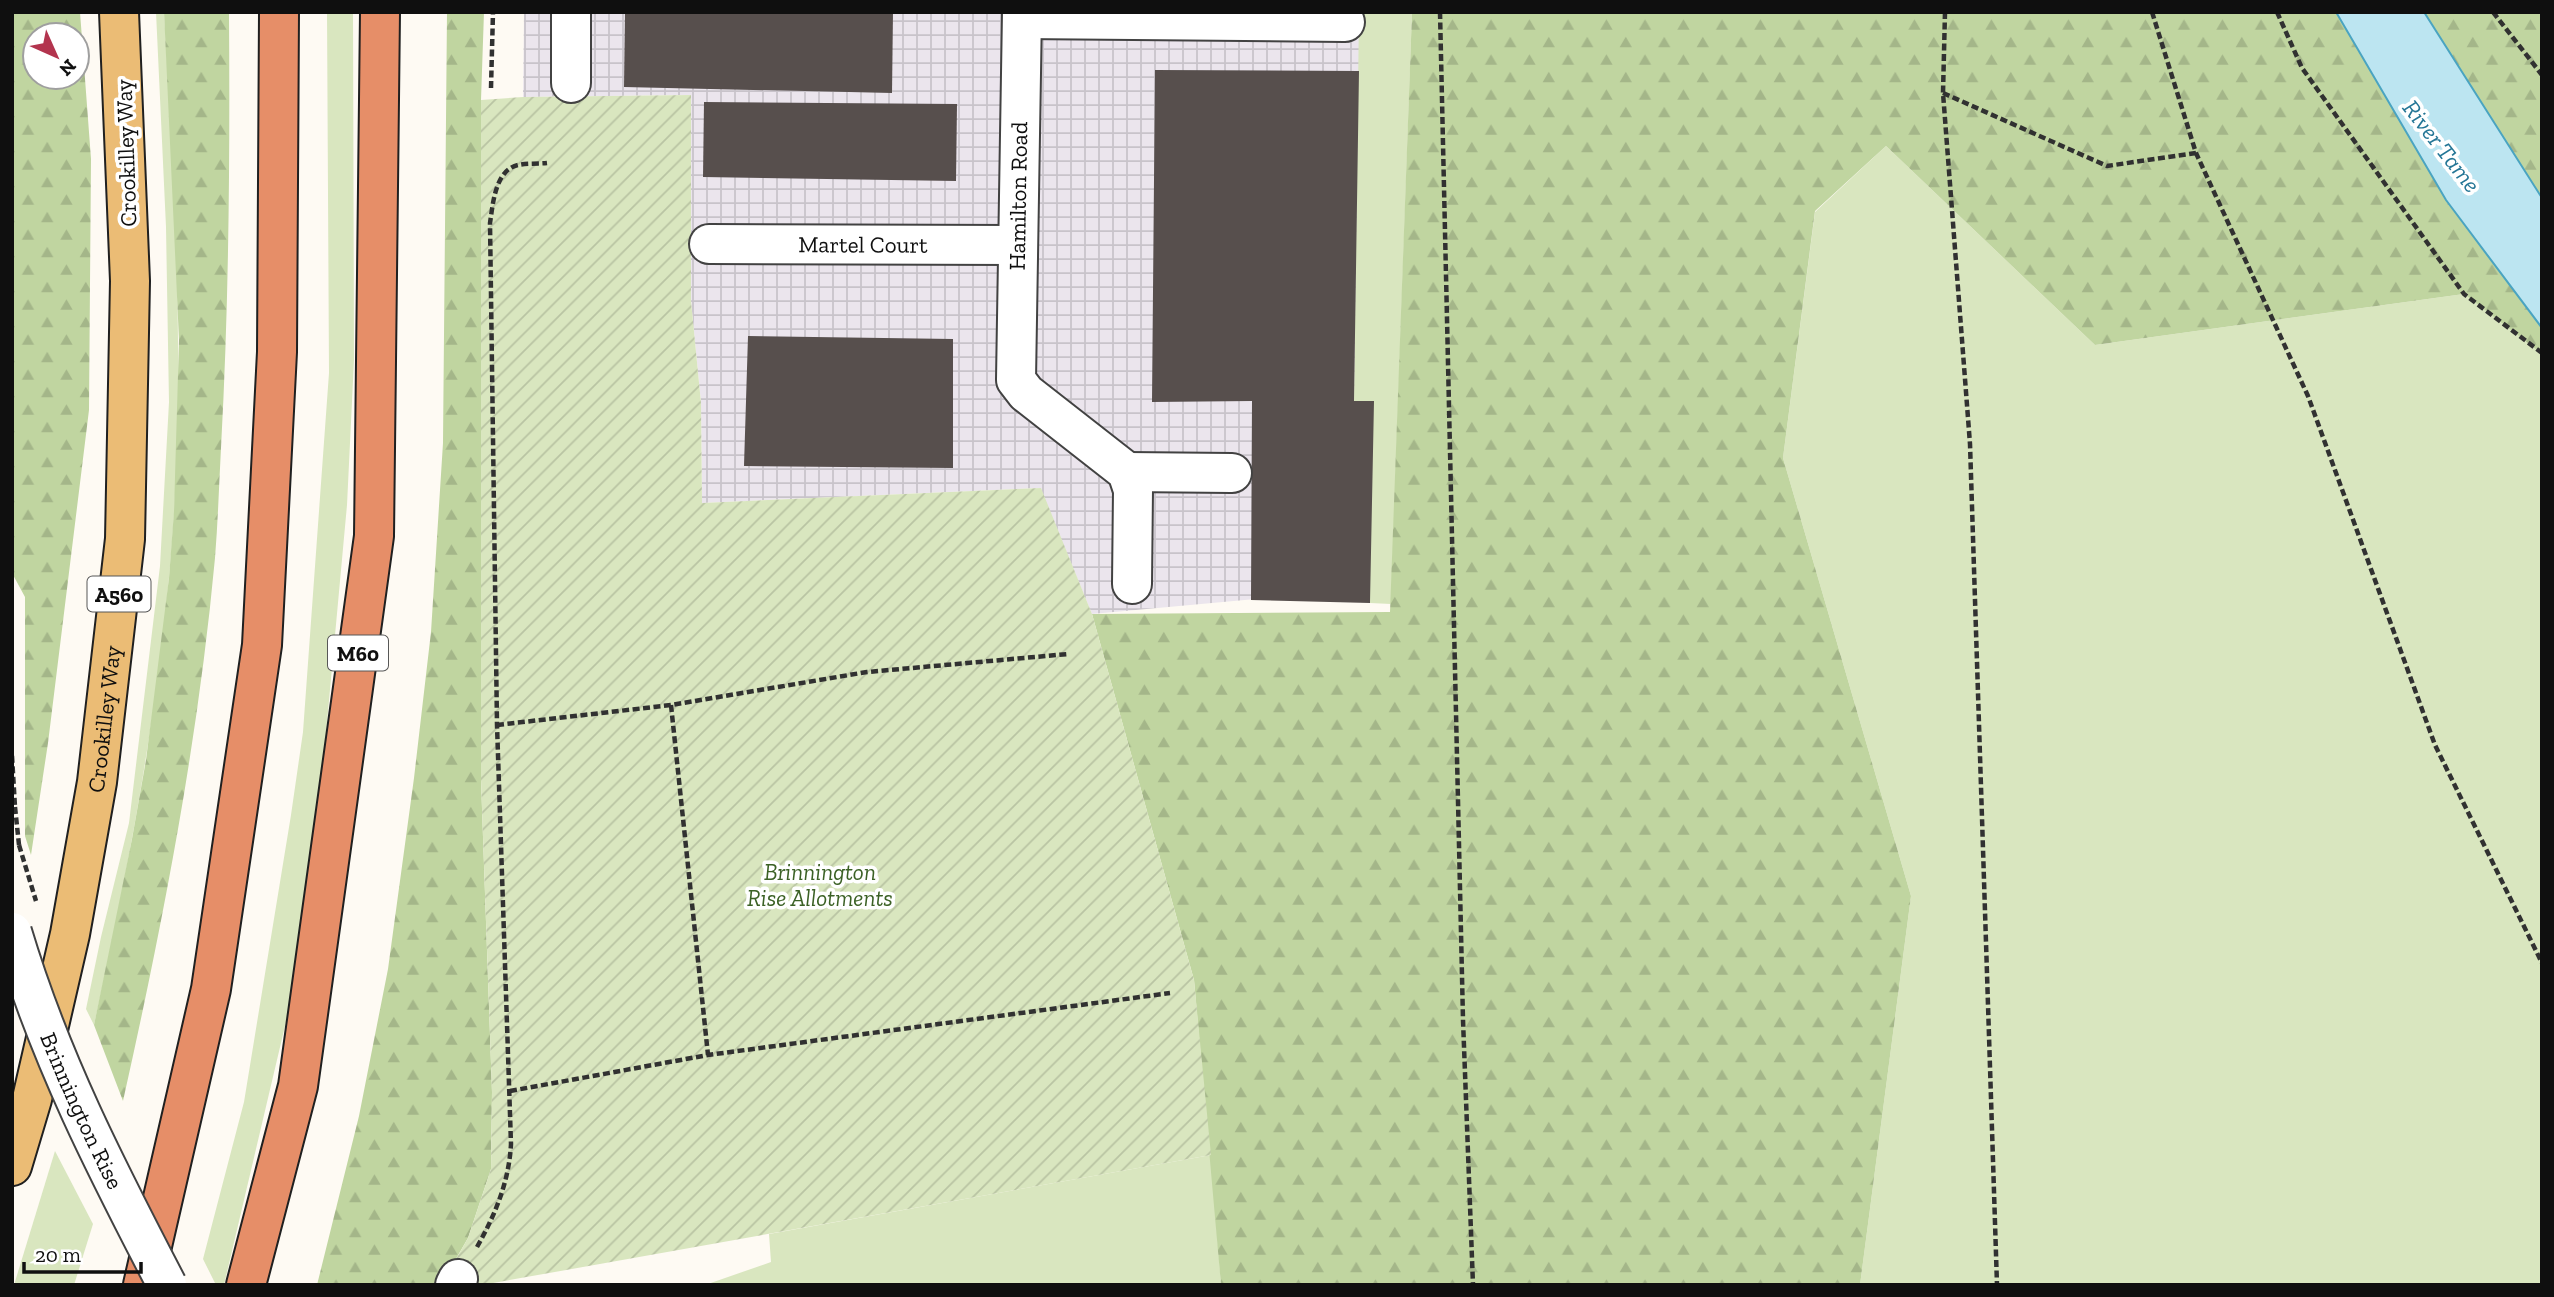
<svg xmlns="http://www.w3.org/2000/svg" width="2554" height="1297" viewBox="0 0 2554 1297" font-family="'Zilla Slab',serif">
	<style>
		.industrial { fill: url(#industrial-grid) }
		.grass { fill: #d9e6bf }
		.forest { fill: url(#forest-firs); fill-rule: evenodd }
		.garden { fill: url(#garden-furrows) }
		.water { fill: #bce5f1; stroke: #4aa4c1; stroke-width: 2 }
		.building { fill: #574f4d }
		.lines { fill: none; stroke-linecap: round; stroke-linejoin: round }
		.minor-casing { stroke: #424242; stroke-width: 42 }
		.major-casing { stroke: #202020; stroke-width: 42 }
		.highway-casing { stroke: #202020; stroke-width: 42 }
		.path { stroke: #313131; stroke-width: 4.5; stroke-dasharray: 7 3.5; stroke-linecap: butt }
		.minor { stroke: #fff; stroke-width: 38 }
		.major { stroke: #ebbc75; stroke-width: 38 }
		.highway { stroke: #e68e68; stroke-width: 38 }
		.minor-bridge-casing { stroke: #424242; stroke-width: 42; stroke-linecap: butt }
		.path-bridge { stroke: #313131; stroke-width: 4.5; stroke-dasharray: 7 3.5; stroke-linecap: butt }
		.minor-bridge { stroke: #fff; stroke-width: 38 }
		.labels { text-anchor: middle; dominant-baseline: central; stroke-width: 7; stroke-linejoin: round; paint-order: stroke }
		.shield { fill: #fff; stroke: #575757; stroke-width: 2 }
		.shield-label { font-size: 21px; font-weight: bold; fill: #0f0f0f }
		.street-label { font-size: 23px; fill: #0f0f0f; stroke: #fff }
		.park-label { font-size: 23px; font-style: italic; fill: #3b6125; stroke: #fff }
		.water-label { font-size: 24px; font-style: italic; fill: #247696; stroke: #fff }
	</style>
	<defs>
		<pattern id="industrial-grid" width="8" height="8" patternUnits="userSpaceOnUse" patternTransform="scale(1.75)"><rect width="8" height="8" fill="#ebe5ed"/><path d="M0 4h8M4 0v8" fill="none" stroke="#c8c3ca"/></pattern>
		<pattern id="forest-firs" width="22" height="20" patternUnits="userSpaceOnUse" patternTransform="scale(1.75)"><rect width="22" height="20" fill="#c0d5a0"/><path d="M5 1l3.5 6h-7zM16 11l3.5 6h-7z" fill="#a4b689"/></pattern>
		<pattern id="garden-furrows" width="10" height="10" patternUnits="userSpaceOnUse" patternTransform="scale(1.75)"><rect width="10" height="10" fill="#d9e6bf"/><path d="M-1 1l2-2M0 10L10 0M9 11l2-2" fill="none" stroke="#b9c4a3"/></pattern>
	</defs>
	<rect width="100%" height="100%" fill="#fefaf3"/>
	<!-- industrial -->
	<polygon class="industrial" points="524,12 1389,12 1386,587 1092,614 1040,488 702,503 701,403 691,301 691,95 523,97"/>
	<!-- grass -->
	<g class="grass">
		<path d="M156,12h8c10,167 20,335 10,502 -11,172 -43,343 -80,511l-8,-16 15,-72 28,-114 31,-257 9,-164 -3,-175z"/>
		<polygon points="327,12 353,12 354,360 347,505 319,809 293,992 224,1285 216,1285 203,1259 244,1102 291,815 303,732 329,373"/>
		<polygon points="1359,12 1412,12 1391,604 1370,603 1354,401"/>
		<polygon points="1886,146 2095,345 2464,294 2542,354 2542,1285 1860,1285 1911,896 1783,458 1815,212"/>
		<polygon points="55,1151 93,1224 74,1285 14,1285"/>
		<polygon points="1211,1155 1221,1285 705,1285 771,1262 769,1234"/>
	</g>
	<!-- forest -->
	<g class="forest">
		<path d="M12,12h68l11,147 -2,251 -41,333 -17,112 -6,-19v-239l-13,-24zM77,35v42h-42v-42z"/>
		<path d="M164,12h65c1,145 0,291 -8,436 -2,37 -3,73 -6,110 -17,184 -52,364 -92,543l-29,-76 38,-186 14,-79 23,-182 5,-67 5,-171z"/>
		<polygon points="447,12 484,12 481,100 481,780 492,1092 491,1169 468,1238 441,1285 317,1285 359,1116 388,969 414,778 431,632 443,443"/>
		<polygon points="1412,12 2336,12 2446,200 2542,328 2542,354 2464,294 2095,345 1886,146 1815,211 1783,458 1911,896 1860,1285 1221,1285 1194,980 1092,614 1390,612"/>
		<polygon points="2424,12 2542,12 2542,198 2425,15"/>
	</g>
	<!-- garden -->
	<polygon class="garden" points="691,95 691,301 701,403 702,503 1041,488 1092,614 1194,980 1211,1155 482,1285 468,1285 448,1273 468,1238 491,1169 492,1092 481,780 481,100 523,97"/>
	<!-- water -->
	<polygon class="water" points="2336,12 2424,12 2542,198 2542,328 2446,200"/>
	<!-- building -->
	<g class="building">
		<polygon points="625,12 893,12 892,93 624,87"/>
		<polygon points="1155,70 1359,71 1354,401 1374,401 1370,603 1251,600 1252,401 1152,402"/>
		<polygon points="704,102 957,104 956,181 703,177"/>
		<polygon points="748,336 953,339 953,468 744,466"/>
	</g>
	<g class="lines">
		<!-- minor casing -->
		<g class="minor-casing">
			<g id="minor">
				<polyline points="1022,12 1016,380 1026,393 1127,472 1133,490 1132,584"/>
				<polyline points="1022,19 1345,22"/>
				<polyline points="571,83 571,12"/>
				<path id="s1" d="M709,244l308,1"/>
				<polyline points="1127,472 1232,473"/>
				<polyline points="455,1285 458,1279"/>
			</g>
		</g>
		<!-- major casing -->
		<g class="major-casing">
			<g id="major">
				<path id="s2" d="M12,1166l20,-67 38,-165 27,-152 28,-243 5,-258 -11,-269"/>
			</g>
		</g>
		<!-- highway casing -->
		<g class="highway-casing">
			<g id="highway">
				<polyline points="143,1285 211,989 262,645 277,352 279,12"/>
				<polyline points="246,1285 298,1086 374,536 380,12"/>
			</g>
		</g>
		<!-- path -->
		<g class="path">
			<polyline points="1440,12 1463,1020 1473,1285"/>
			<polyline points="1945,12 1943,93 1970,444 1997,1285"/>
			<polyline points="2152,12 2196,153 2308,396 2435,745 2542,963"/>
			<polyline points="2277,12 2302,68 2464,294 2542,353"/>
			<polyline points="2493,12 2542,75"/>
			<polyline points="491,88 493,12"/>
			<polyline points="1943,93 2107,166 2196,153"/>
			<polyline points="671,705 708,1055"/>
			<polyline points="497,725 671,705 867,672 1068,654"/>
			<polyline points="12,756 15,807 12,808"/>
			<polyline points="15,807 19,845"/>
			<polyline points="510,1091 708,1055 1170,993"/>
			<path d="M477,1247c18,-32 32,-65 34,-103l-14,-419 -7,-502c3,-19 5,-53 28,-58 9,-2 20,-1 29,-2"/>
		</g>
		<!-- minor -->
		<use href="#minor" class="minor"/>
		<!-- major -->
		<use href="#major" class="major"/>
		<!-- highway -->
		<use href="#highway" class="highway"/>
		<!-- minor-bridge casing -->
		<g class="minor-bridge-casing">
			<g id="minor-bridge">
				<path id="s3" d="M12,932c38,127 94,236 155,353"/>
			</g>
		</g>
		<!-- path-bridge -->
		<polyline class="path-bridge" points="19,845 36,901"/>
		<!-- minor-bridge -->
		<use href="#minor-bridge" class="minor-bridge"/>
	</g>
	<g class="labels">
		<!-- shield labels -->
		<g class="shield">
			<rect x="87.5" y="576.5" width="63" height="35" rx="5"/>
			<rect x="328" y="635.5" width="60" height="35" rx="5"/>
		</g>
		<g class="shield-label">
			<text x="119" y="594">A560</text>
			<text x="358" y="653">M60</text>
		</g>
		<!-- street labels -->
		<g class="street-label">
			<text transform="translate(126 153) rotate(-92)">Crookilley Way</text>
			<text transform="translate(1018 196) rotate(-89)">Hamilton Road</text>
			<text stroke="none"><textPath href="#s1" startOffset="154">Martel Court</textPath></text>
			<text stroke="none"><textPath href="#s2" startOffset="457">Crookilley Way</textPath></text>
			<text stroke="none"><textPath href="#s3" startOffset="192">Brinnington Rise</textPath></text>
		</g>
		<!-- park labels -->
		<g class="park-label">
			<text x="820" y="872">Brinnington<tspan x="820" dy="26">Rise Allotments</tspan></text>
		</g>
		<!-- water labels -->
		<g class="water-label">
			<text transform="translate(2442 146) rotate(52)">River Tame</text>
		</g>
	</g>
	<!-- border -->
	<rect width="2554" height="1297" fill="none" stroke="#0f0f0f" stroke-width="28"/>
	<!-- north arrow -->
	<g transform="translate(56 56) rotate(135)"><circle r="33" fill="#ffffff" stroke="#9f9f9f" stroke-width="2"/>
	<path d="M0-5L12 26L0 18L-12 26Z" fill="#b3344e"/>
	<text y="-10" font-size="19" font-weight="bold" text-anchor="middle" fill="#0f0f0f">N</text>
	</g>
	<!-- scale -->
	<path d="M24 1262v10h117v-10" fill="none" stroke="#0f0f0f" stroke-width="3.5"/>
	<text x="35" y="1262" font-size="21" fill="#0f0f0f" stroke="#ffffff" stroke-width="5" paint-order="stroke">20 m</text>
</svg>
